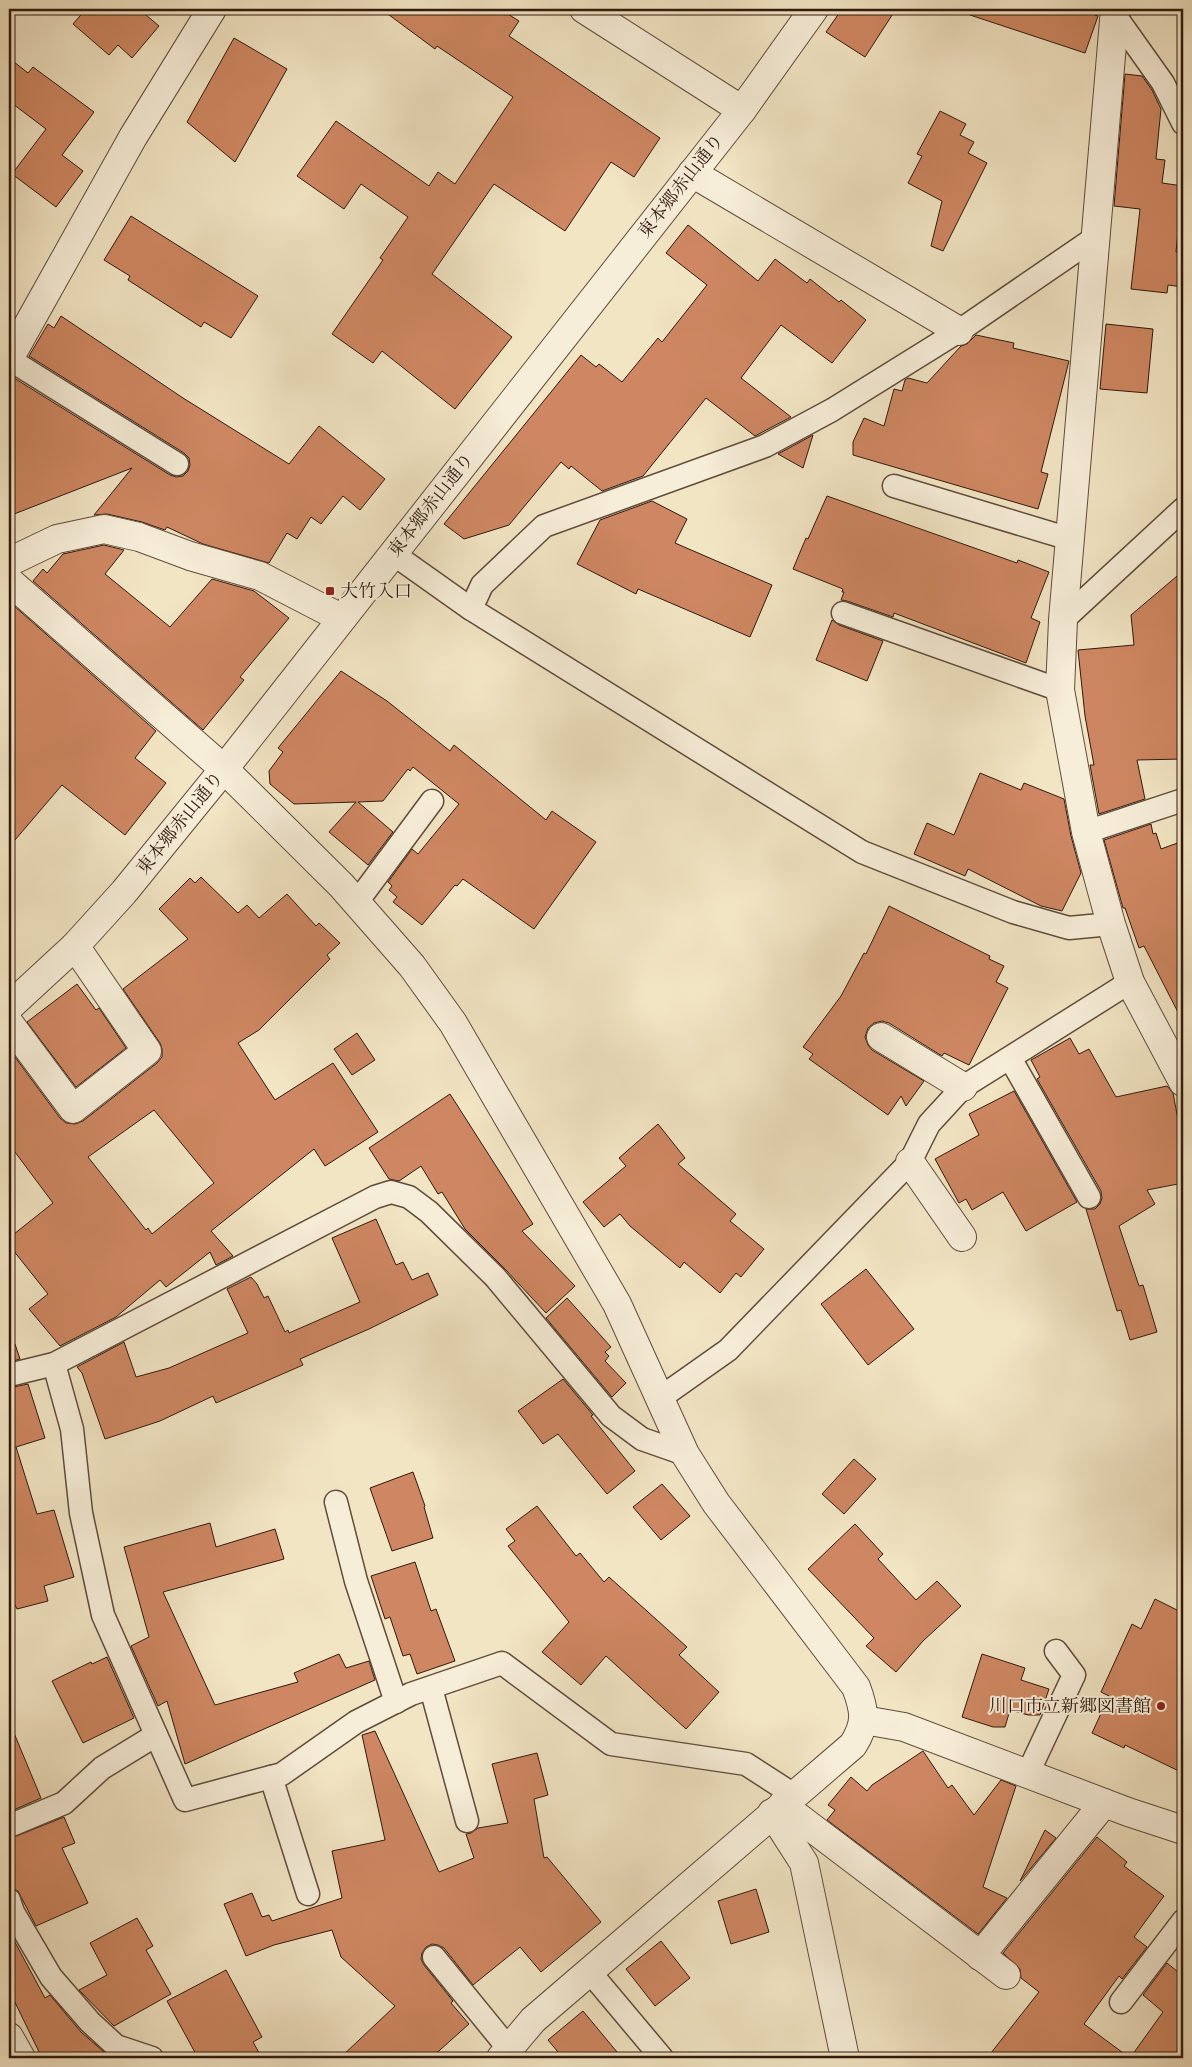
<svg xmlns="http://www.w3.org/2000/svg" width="1192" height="2067" viewBox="0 0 1192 2067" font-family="Cardo,'Noto Serif JP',serif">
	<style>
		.building { fill: #ce8762; stroke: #30190e; fill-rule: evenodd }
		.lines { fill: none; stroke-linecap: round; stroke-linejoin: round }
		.service-casing { stroke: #604c3c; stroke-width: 25 }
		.minor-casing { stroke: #604c3c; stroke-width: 30 }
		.tertiary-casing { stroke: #604c3c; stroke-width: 30 }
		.service { stroke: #f7eed9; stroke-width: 22 }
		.minor { stroke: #f7eed9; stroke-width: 28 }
		.tertiary { stroke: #f7eed9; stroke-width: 28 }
		.poi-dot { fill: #8f2418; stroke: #f7eed9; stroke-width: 2 }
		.labels { text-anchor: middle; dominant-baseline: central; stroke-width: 4; stroke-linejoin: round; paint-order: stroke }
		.street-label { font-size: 18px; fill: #30190e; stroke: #f7eed9 }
		.poi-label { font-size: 18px; fill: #30190e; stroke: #f7eed9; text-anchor: start }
	</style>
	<rect width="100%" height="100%" fill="#f2e5c4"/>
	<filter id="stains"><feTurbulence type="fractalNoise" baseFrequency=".004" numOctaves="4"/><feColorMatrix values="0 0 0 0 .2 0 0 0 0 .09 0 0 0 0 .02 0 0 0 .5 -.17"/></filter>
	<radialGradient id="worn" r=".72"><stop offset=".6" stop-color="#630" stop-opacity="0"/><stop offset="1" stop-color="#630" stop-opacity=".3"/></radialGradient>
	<!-- building -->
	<g class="building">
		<polygon points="86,9 139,9 159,26 132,58 118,45 109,55 73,24"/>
		<polygon points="381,9 500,9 519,21 509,36 660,138 634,177 611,162 565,231 494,184 432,274 512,337 455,409 382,351 373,363 332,334 383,260 380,258 408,217 361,184 344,209 297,176 336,121 429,186 438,172 455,184 513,97 437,46 435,49"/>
		<polygon points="842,9 896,9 865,57 826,32"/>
		<polygon points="971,9 1077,9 1098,16 1085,53 970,15"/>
		<polygon points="234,38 287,69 235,162 187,122"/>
		<polygon points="9,58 28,73 33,67 94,112 62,155 83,171 56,207 12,174 46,129 9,101"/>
		<polygon points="1125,74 1142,76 1152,90 1161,109 1156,159 1165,160 1162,183 1183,186 1176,252 1183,252 1183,287 1168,285 1167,293 1131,289 1140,209 1114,206"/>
		<polygon points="940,111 966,124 960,135 974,142 968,153 987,163 943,251 931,246 942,201 908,183 922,156 917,154"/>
		<polygon points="131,216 258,296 231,338 204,322 201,327 128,280 130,276 104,260"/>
		<polygon points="688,225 758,281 775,259 807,283 810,279 839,302 841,300 866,320 832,363 781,325 741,378 791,417 755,436 706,398 643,476 602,491 571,466 569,469 561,462 509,525 464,539 444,524 581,355 596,367 599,364 622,382 658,338 662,342 707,285 666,253"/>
		<polygon points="61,316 183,398 289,464 319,426 385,479 360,510 343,496 321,524 311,517 297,539 287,533 269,563 203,544 167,527 165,530 142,522 107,514 94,515 132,468 9,516 9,386 14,378 170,475 176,477 183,476 188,471 190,465 189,458 184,453 29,356 48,324 54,328"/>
		<polygon points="1106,324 1153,329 1147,393 1100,389"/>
		<polygon points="976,335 1014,343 1013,348 1069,361 1041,472 1048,474 1038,509 853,455 853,442 864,418 884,426 894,389 902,391 905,380 908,378 927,383 961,346 967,344"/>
		<polygon points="813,435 803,468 778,454"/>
		<polygon points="827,496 1017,563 1018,560 1049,572 1031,618 1040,622 1026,663 894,613 893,617 847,601 841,600 844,592 842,592 843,589 793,569 806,538 808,539"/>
		<polygon points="652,501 687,519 675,543 772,585 750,637 638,589 636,594 577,564 600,520"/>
		<polygon points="104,545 124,550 105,574 170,627 212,579 254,591 289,618 240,677 244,680 203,730 33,581 43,569 47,573 63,554"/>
		<polygon points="1183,571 1183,759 1137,760 1145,799 1099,814 1090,765 1094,765 1085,716 1078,650 1134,645 1131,615"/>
		<polygon points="13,605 156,731 135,758 166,783 125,835 62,785 9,847 9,610"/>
		<polygon points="832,620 839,625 883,641 867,681 816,660"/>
		<polygon points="341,671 387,701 450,751 454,745 546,820 552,811 596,842 534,929 463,879 457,886 455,885 422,925 393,902 397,897 389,890 392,886 388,882 412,849 418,854 459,804 413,767 410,771 408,769 383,801 358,802 393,832 368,865 329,832 356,802 294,804 270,784 269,771 283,752 278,748"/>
		<polygon points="980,773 1021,790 1024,783 1064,799 1071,836 1081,873 1062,911 1041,906 968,869 965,876 914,854 927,823 954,835"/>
		<polygon points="1151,824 1153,834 1156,833 1161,849 1183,841 1183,1022 1144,946 1139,948 1125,908 1123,908 1104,840"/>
		<path d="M201,877l37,36 9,-8 12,13 28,-24 29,32 3,-3 21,20 -13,12 3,4 -71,71 -21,13 37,57 58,-37 45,69 -53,34 -11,-17 -103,82 22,25 -17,9 -6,-13 -44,35 -6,-7 -44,37 -56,29 -31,-37 19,-15 -39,-49v-7l44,-35 -44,-59v-95l51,69 6,5 9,1 8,-3 74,-58 5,-6v-8l-2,-6 -37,-54 65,-50 -29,-30 31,-31 5,5zM154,1110l60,73 -62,51 -4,-6 -2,2 -58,-73z"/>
		<polygon points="889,906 990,956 989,959 1004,966 996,982 1008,988 969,1065 944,1053 942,1056 889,1023 882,1021 874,1023 868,1028 865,1037 868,1045 872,1050 924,1081 906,1106 901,1096 888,1115 809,1059 813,1054 803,1047 841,996 864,953 866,954"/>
		<polygon points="77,984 96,1010 99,1008 126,1048 76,1087 27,1022"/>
		<polygon points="357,1033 375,1060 352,1075 334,1049"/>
		<polygon points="1070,1038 1079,1054 1089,1049 1116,1097 1167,1086 1173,1093 1183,1146 1183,1183 1147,1190 1155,1204 1119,1226 1139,1286 1143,1285 1157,1332 1130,1340 1121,1310 1117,1311 1086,1209 1095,1209 1100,1204 1102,1198 1101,1191 1037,1079 1040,1077 1031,1060"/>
		<polygon points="1014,1091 1077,1202 1026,1231 1003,1192 972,1210 966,1199 959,1203 935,1159 979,1135 969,1114"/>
		<polygon points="450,1094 533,1224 522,1231 575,1286 546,1313 504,1268 465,1229 442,1192 438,1194 421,1166 399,1181 389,1179 369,1148"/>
		<polygon points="658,1124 685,1158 678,1164 736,1214 730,1221 764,1249 741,1277 736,1273 720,1293 684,1262 680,1268 630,1226 620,1214 604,1227 583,1202 626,1166 619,1158"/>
		<polygon points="376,1219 396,1265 403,1262 412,1280 428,1273 438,1295 369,1329 300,1359 303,1365 216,1403 213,1396 160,1421 105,1439 82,1373 77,1367 124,1342 136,1377 169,1368 248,1333 227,1289 251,1277 257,1284 264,1298 268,1296 285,1332 288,1330 289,1333 360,1302 332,1238"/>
		<polygon points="866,1269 914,1329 868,1365 821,1304"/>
		<polygon points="567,1298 611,1347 605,1352 609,1356 605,1361 626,1383 612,1397 546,1318"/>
		<polygon points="15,1344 20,1359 9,1362 9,1345"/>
		<polygon points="563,1379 593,1415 591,1416 635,1471 607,1494 558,1434 543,1444 518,1411"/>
		<polygon points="28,1384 45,1438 16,1447 37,1514 54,1510 74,1577 44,1586 48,1601 17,1609 9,1593 9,1388"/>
		<polygon points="854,1459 876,1479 844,1514 822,1494"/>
		<polygon points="413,1472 425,1506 424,1507 433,1538 392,1551 370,1488"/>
		<polygon points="662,1484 690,1516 661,1540 633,1507"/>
		<polygon points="537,1506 576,1556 580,1553 604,1582 609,1577 687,1647 679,1655 719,1692 686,1729 606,1656 581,1685 542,1652 569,1622 508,1546 515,1541 506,1529"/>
		<polygon points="210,1523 216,1547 275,1529 284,1559 163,1592 215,1705 298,1682 294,1673 339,1654 346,1668 369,1661 375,1680 185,1764 167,1701 158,1706 131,1646 149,1637 124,1547"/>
		<polygon points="855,1524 883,1554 878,1559 916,1600 937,1581 961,1606 923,1641 896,1672 866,1646 874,1638 808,1569"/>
		<polygon points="415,1562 431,1611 436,1609 455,1661 417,1674 410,1654 403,1656 390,1617 385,1619 371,1576"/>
		<polygon points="1155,1599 1183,1613 1183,1773 1125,1745 1124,1748 1092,1733 1109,1696 1101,1692 1132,1624 1141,1629"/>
		<polygon points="982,1654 1025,1668 1021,1680 1049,1689 1040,1715 1028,1715 1010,1710 1005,1727 993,1727 962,1717"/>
		<polygon points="107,1657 134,1718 83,1743 52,1681 91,1662 92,1664"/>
		<polygon points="9,1721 41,1798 9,1812"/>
		<polygon points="375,1731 439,1872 474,1858 466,1834 471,1833 478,1828 508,1823 492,1764 537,1753 548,1795 534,1799 544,1858 547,1857 601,1922 541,1972 520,1947 473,1985 444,1948 438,1945 432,1944 426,1947 422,1953 421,1959 424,1965 453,2001 451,2003 469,2024 431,2058 340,2058 395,2006 341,1957 332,1930 274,1945 246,1956 224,1904 252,1893 262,1917 269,1915 272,1921 342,1898 332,1851 385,1840 362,1735"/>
		<polygon points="923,1751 948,1788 952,1785 974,1815 1001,1780 1016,1786 983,1887 1007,1898 978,1934 827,1820 835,1810 828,1805 851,1777 867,1791 872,1785"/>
		<polygon points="64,1817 75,1843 62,1848 88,1903 36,1926 18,1891 9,1887 9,1839"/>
		<polygon points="1045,1830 1056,1838 1020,1881"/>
		<polygon points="1097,1837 1127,1862 1124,1866 1164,1896 1134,1937 1147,1947 1122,1979 1119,1976 1084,2024 1130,2058 987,2058 1039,1992 1021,1978 1020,1969 1003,1953"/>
		<polygon points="756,1889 769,1932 731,1944 718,1901"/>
		<polygon points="137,1918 153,1946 146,1950 171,1994 114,2026 79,1990 107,1975 90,1943"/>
		<polygon points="9,1931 45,1998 50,1995 81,2032 111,2058 42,2058 9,1990"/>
		<polygon points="661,1941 690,1978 655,2006 626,1969"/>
		<polygon points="1167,1963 1183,1976 1183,2058 1130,2058 1163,2012 1143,1995"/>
		<polygon points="226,1970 262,2037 253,2042 262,2058 198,2058 167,2001"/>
		<polygon points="583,2011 622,2058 563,2058 548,2040"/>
	</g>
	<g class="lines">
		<!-- service casing -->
		<g class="service-casing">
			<g id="service">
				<polyline points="1114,14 1163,83 1183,123"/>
				<polyline points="9,359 177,464"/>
				<polyline points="894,486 1070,539"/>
				<polyline points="392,553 471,609 862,852 1013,912 1069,928 1111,924"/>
				<polyline points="471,609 482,585 544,526 765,446 832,410 959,331 1096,237"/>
				<polyline points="843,613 1060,690"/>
				<polyline points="1063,620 1183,509"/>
				<polyline points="1086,832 1183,800"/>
				<polyline points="357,902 432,801"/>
				<polyline points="1010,1058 1089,1197"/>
				<polyline points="54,1364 72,1429 81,1513 103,1615 185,1800 282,1774 356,1722 411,1694 502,1663 611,1744 746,1764 794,1795"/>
				<polyline points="9,1375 54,1364 375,1197 391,1192 409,1197 429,1212 495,1277 611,1416 642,1439 685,1454"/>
				<polyline points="660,1398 728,1350 910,1162 929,1124 963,1087 1130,982"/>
				<polyline points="336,1502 356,1581 396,1702"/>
				<polyline points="431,1688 467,1821"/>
				<polyline points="1028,1773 1074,1675 1056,1651"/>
				<polyline points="271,1777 308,1894"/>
				<polyline points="9,1826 64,1803 102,1768 156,1735"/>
				<polyline points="9,1900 13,1912 51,1977 90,2022 116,2046 152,2058"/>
				<polyline points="434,1957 509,2049"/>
				<polyline points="589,1971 662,2058"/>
				<polyline points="1121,2002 1183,1921"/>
			</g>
		</g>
		<!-- minor casing -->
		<g class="minor-casing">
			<g id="minor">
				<polyline points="584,9 742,110"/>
				<polyline points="1115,9 1063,620 1060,690 1086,832 1111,924 1130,982 1183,1082"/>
				<polyline points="692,173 959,331"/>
				<polyline points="9,359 133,137 212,9"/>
				<polyline points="9,562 57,539 104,529 139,537 190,556 260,576 341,618"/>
				<polyline points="9,581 224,769"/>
				<polyline points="9,1023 73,1109 147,1051 75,946"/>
				<polyline points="881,1037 963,1087"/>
				<polyline points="910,1162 962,1237"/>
				<polyline points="864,1720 904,1727 1128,1812 1183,1830"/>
				<polyline points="782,1805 1006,1975"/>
				<polyline points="772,1813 804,1863 845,2058"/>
				<polyline points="980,1956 1104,1803"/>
				<polyline points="9,2037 21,2058"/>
			</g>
		</g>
		<!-- tertiary casing -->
		<g class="tertiary-casing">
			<g id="tertiary">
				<path d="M224,769l117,116 71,81 41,57 164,281 68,150 31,49 140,184c9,24 11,36 -3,58l-320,275 -32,38"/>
				<polyline points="9,1007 75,946 124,892 224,769 742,110 814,9"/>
			</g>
		</g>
		<!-- service -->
		<use href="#service" class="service"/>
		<!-- minor -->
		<use href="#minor" class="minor"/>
		<!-- tertiary -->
		<use href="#tertiary" class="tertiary"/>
	</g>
	<!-- markers -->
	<g class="poi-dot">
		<rect x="325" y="586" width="10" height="10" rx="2.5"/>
		<circle cx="1161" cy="1706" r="5"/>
	</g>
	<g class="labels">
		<!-- street labels -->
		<g class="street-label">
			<text transform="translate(681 186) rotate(-52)">東本郷赤山通り</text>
			<text transform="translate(431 505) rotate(-52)">東本郷赤山通り</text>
			<text transform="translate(180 823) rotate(-51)">東本郷赤山通り</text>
		</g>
		<!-- poi labels -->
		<g class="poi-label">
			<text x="340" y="591">大竹入口</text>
			<text x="1151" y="1706" text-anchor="end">川口市立新郷図書館</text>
		</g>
	</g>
	<!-- margin -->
	<rect width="1192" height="2067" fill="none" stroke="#f2e5c4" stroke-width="30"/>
	<rect x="10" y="10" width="1172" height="2047" fill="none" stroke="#30190e" stroke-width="2.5"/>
	<rect x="15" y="15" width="1162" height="2037" fill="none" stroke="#30190e"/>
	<rect width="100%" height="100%" filter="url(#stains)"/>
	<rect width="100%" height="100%" fill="url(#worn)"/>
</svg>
